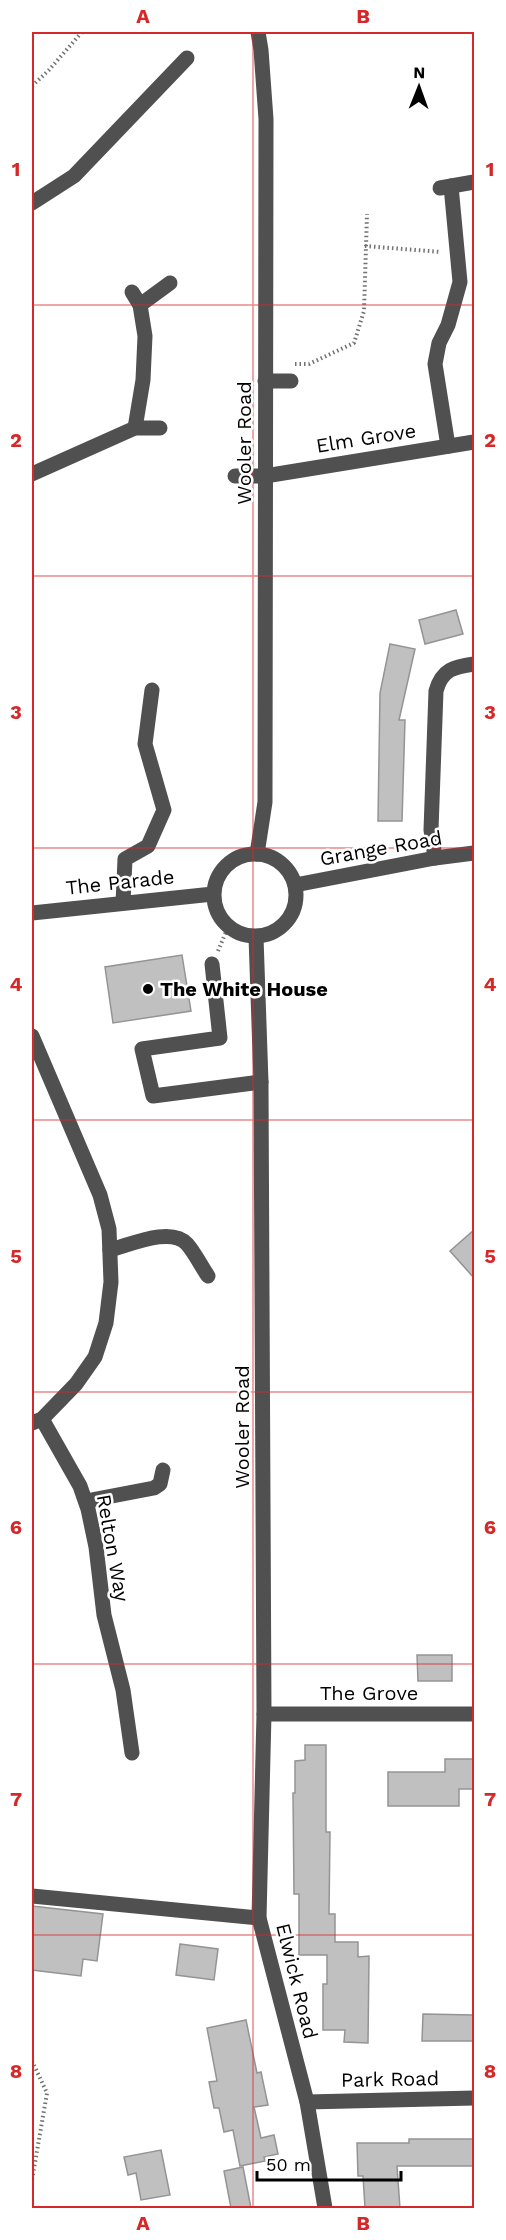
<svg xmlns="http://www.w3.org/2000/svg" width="506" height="2240" viewBox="0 0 506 2240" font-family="'Work Sans',sans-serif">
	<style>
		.building { fill: #c0c0c0; stroke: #949494; stroke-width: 1.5 }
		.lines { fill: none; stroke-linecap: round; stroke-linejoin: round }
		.path { stroke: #727272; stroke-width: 4; stroke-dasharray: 1.5 3; stroke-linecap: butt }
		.minor { stroke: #505050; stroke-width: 15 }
		.grid { fill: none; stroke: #d62828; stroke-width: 1.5; stroke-opacity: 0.55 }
		.poi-dot { fill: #000; stroke: #fff; stroke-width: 2 }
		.labels { text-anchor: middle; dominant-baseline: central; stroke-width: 5; stroke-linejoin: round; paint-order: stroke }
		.street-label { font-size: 20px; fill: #000; stroke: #fff }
		.poi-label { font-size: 20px; font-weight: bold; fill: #000; stroke: #fff; text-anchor: start }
		.neatline { fill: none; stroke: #d62828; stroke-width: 2 }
		.grid-label { font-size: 20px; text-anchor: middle; font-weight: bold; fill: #d62828 }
	</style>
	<rect width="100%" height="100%" fill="#fff"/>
	<!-- building -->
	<g class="building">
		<polygon points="456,610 463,634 425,644 419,620"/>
		<polygon points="390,644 415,649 399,720 405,720 402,821 378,821 380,693"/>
		<polygon points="182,955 191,1011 113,1023 105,967"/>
		<polygon points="474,1230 474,1278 450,1251"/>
		<polygon points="417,1655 452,1655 452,1681 418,1681"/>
		<polygon points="305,1745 326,1745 326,1832 330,1832 329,1914 335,1914 335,1942 358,1942 358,1957 369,1956 368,2043 344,2042 345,2030 323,2030 323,1984 327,1984 327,1955 299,1955 299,1894 294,1894 293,1793 295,1793 295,1761 305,1760"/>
		<polygon points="445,1759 474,1759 474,1789 459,1789 459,1806 388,1806 388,1772 445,1772"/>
		<polygon points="32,1906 103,1914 97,1961 83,1959 81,1976 32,1970"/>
		<polygon points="180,1944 218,1949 214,1980 176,1975"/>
		<polygon points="423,2014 474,2015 474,2041 422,2041"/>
		<polygon points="246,2020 257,2073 261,2072 268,2105 254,2107 261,2138 274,2135 278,2154 264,2157 265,2161 240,2166 233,2130 224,2132 219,2108 214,2108 209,2082 217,2081 207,2028"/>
		<polygon points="409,2139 474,2139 474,2166 397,2166 400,2208 365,2208 363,2176 358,2176 357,2143 409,2143"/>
		<polygon points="161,2150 170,2195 141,2200 136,2173 128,2175 124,2157"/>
		<polygon points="243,2167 251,2208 231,2208 224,2171"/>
	</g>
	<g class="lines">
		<!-- path -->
		<g class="path">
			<polyline points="32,86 49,70 82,32"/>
			<polyline points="365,246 441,252"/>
			<polyline points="295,364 309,364 354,343 364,311 367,214"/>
			<polyline points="218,951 228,927"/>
			<polyline points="32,2061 47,2093 32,2180"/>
		</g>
		<!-- minor -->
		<g class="minor">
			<polyline points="440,188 474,182"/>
			<polyline points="32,203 74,176 187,58"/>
			<polyline points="132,292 140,305"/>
			<polyline points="265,381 291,381"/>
			<polyline points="135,428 143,380 145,336 140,305 170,283"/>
			<polyline points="448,446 435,364 439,343 448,325 460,282 451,186"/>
			<polyline points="32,474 135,428 160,428"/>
			<polyline points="235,476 265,476 474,442"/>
			<polyline points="257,854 265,802 266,119 261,50 258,32"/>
			<circle cx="255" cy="895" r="41"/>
			<path d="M435,858l-4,-28 5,-139c6,-22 18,-24 38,-27"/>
			<polyline points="295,885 435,858 474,853"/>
			<polyline points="123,903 125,859 148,846 164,810 145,744 152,690"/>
			<polyline points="32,913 213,894"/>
			<polyline points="256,937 261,1082 264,1714 259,1918 307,2102 325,2208"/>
			<polyline points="212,964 220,1038 142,1049 153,1096 261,1082"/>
			<polyline points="32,1036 100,1195 109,1229 111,1282 106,1323 95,1357 76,1384 42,1419 32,1423"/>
			<path d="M110,1250c20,-5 61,-24 77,-6 8,9 14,22 21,32"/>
			<polyline points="42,1419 80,1486 88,1509 96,1547 104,1615 123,1690 132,1753"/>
			<polyline points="86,1501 154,1488 160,1484 163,1470"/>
			<polyline points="264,1714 474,1714"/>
			<polyline points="32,1896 259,1918"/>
			<polyline points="307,2102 474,2098"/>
		</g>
	</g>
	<!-- grid -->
	<path class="grid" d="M253,32v2176M32,305h442M32,576h442M32,848h442M32,1120h442M32,1392h442M32,1664h442M32,1935h442"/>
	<!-- markers -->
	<circle class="poi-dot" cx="148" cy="989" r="6"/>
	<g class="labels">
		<!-- street labels -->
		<g class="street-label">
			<text transform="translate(366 438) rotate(-9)">Elm Grove</text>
			<text transform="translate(244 443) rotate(-90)">Wooler Road</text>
			<text transform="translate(381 848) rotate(-10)">Grange Road</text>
			<text transform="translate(120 882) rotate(-6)">The Parade</text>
			<text transform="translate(242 1427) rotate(-90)">Wooler Road</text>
			<text transform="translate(113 1548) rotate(80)">Relton Way</text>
			<text x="369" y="1693">The Grove</text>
			<text transform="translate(297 1981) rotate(76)">Elwick Road</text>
			<text transform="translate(390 2079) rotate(-1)">Park Road</text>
		</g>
		<!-- poi labels -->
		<g class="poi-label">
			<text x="160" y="989">The White House</text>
		</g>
	</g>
	<!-- border -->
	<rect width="506" height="2240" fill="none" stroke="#ffffff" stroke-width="66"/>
	<!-- north arrow -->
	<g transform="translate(419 87) rotate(1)" stroke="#ffffff" stroke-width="4.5" paint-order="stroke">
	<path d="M0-4.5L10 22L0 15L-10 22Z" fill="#000000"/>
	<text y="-9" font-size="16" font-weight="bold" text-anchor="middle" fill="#000000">N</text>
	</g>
	<!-- scale -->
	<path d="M257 2171v9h144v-9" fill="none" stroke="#000000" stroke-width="3"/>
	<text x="266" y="2171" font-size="18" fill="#000000" stroke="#ffffff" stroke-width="4.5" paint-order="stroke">50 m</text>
	<rect x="33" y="33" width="440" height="2174" class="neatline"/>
	<g class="grid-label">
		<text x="143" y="23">A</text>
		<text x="363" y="23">B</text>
		<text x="16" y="176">1</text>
		<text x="490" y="176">1</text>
		<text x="16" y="447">2</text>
		<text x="490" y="447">2</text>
		<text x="16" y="719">3</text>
		<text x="490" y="719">3</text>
		<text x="16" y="991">4</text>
		<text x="490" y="991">4</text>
		<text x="16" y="1263">5</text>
		<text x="490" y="1263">5</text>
		<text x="16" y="1534">6</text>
		<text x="490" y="1534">6</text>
		<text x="16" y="1806">7</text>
		<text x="490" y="1806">7</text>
		<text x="16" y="2078">8</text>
		<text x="490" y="2078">8</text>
		<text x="143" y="2230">A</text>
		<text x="363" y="2230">B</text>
	</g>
</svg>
